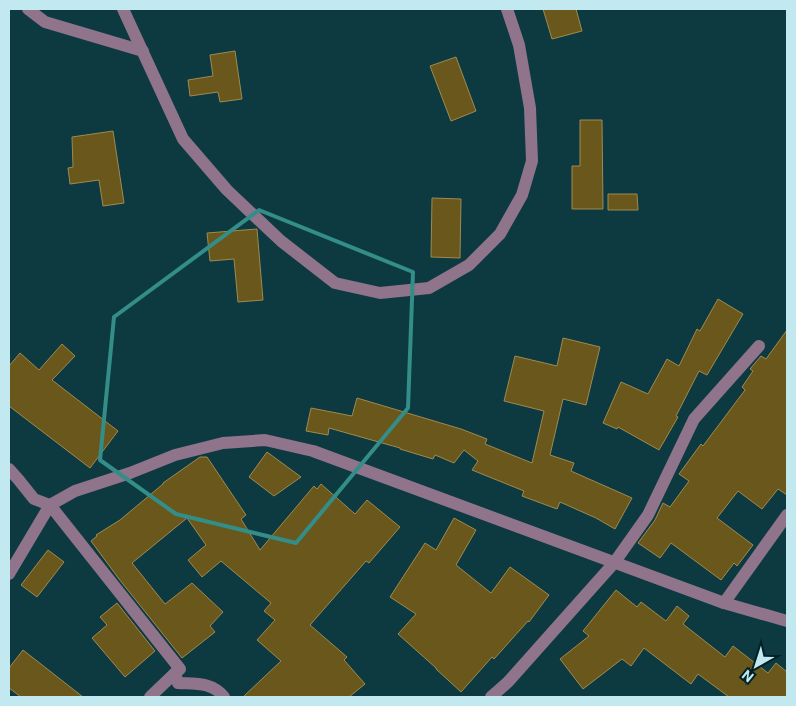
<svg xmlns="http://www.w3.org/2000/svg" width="796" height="706" viewBox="0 0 796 706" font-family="Roboto,sans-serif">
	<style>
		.building { fill: #6a571b; stroke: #9f8a51 }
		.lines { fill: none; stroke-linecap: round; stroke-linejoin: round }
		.minor { stroke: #8f748b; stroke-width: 12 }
		.marked { fill: none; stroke: #338d88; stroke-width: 4; stroke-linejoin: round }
	</style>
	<rect width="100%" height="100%" fill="#0d3a41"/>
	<!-- building -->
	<g class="building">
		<polygon points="543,9 576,9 582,31 552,39"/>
		<polygon points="235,51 242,99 220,102 218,92 190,96 188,80 213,76 210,55"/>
		<polygon points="456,57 476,111 451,121 430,66"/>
		<polygon points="580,120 602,120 603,209 572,209 572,166 580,166"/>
		<polygon points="113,131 124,203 103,206 99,180 70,184 68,168 73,167 72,137"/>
		<polygon points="608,194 637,194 638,210 608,210"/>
		<polygon points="432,198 461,199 460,258 431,257"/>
		<polygon points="257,229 263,300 238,302 234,259 210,261 207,233"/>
		<polygon points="718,299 743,314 707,375 699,371 676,416 678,417 659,450 618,427 617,429 603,423 621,382 648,394 667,359 679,366 697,329 700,331"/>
		<polygon points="787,330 787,495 778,489 762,509 738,491 717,518 753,545 737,566 734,563 721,580 671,543 660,558 638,543 655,520 663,503 670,507 689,481 679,474 701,444 703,446 745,390 742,387 753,371 750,369 761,356 766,359"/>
		<polygon points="563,338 600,347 586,405 563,399 550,455 574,463 571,471 632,498 615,529 596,518 560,502 557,509 522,496 524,491 472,470 478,461 464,450 454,463 435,455 433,459 400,449 400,448 329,428 328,435 306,431 311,408 352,416 357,398 461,429 487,439 485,444 532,463 544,411 504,401 515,356 557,366"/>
		<polygon points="62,344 75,356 52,380 118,431 90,468 9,406 9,366 20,353 39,370"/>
		<polygon points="267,452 301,477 274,496 249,477"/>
		<polygon points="200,457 207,457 246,515 241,519 260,550 314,486 317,489 321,484 355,514 367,500 400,527 369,563 366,561 310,625 347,657 344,660 365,684 349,697 243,697 281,661 257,640 275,620 264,611 271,603 221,561 202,577 188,560 206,545 187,518 132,563 165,604 192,583 223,612 210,626 215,632 182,658 119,579 91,541 97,536 96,535 120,520 163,484 163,483"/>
		<polygon points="454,518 476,530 456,565 491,593 510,567 549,595 529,622 528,621 494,659 492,657 461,692 436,669 436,668 398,634 416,614 390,597 425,543 436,550"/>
		<polygon points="48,550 64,562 37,597 21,585"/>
		<polygon points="616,590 637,607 641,602 666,621 677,606 689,616 683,624 725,657 733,646 768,673 776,663 787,672 787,697 729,697 698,674 691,684 644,648 631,666 622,659 583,689 560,659 589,636 583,631"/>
		<polygon points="117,603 155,651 125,677 92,638 107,625 100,617"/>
		<polygon points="23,650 83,697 21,697 9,688 9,668"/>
	</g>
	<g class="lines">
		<!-- minor -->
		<g class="minor">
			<polyline points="28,9 45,22 143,51"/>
			<polyline points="123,9 183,139 227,190 281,241 335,283 380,293 429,288 469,265 500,234 522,195 532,161 530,108 519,45 507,9"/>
			<polyline points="9,469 18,479 34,499 50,505 9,574"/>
			<polyline points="724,603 787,515"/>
			<polyline points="150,697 175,673"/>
			<path d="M224,697c-12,-15 -28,-13 -46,-14l-3,-10 5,-4 -130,-164 25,-14 55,-18 45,-18 48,-12 42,-3 48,11 411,152 63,18"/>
			<polyline points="491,697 508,682 614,563 648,515 694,419 759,346"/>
		</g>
	</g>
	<!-- marked area -->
	<path class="marked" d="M259,210l154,62 -5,136 -112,135 -120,-29 -76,-54 14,-143z"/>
	<!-- border -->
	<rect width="796" height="706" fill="none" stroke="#c3e9f0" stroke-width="20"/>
	<!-- north arrow -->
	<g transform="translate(756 666) rotate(219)" stroke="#002025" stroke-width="4" paint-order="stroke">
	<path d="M0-4L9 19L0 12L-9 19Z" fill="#c3e9f0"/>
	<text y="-8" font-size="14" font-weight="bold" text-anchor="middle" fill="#c3e9f0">N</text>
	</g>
</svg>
